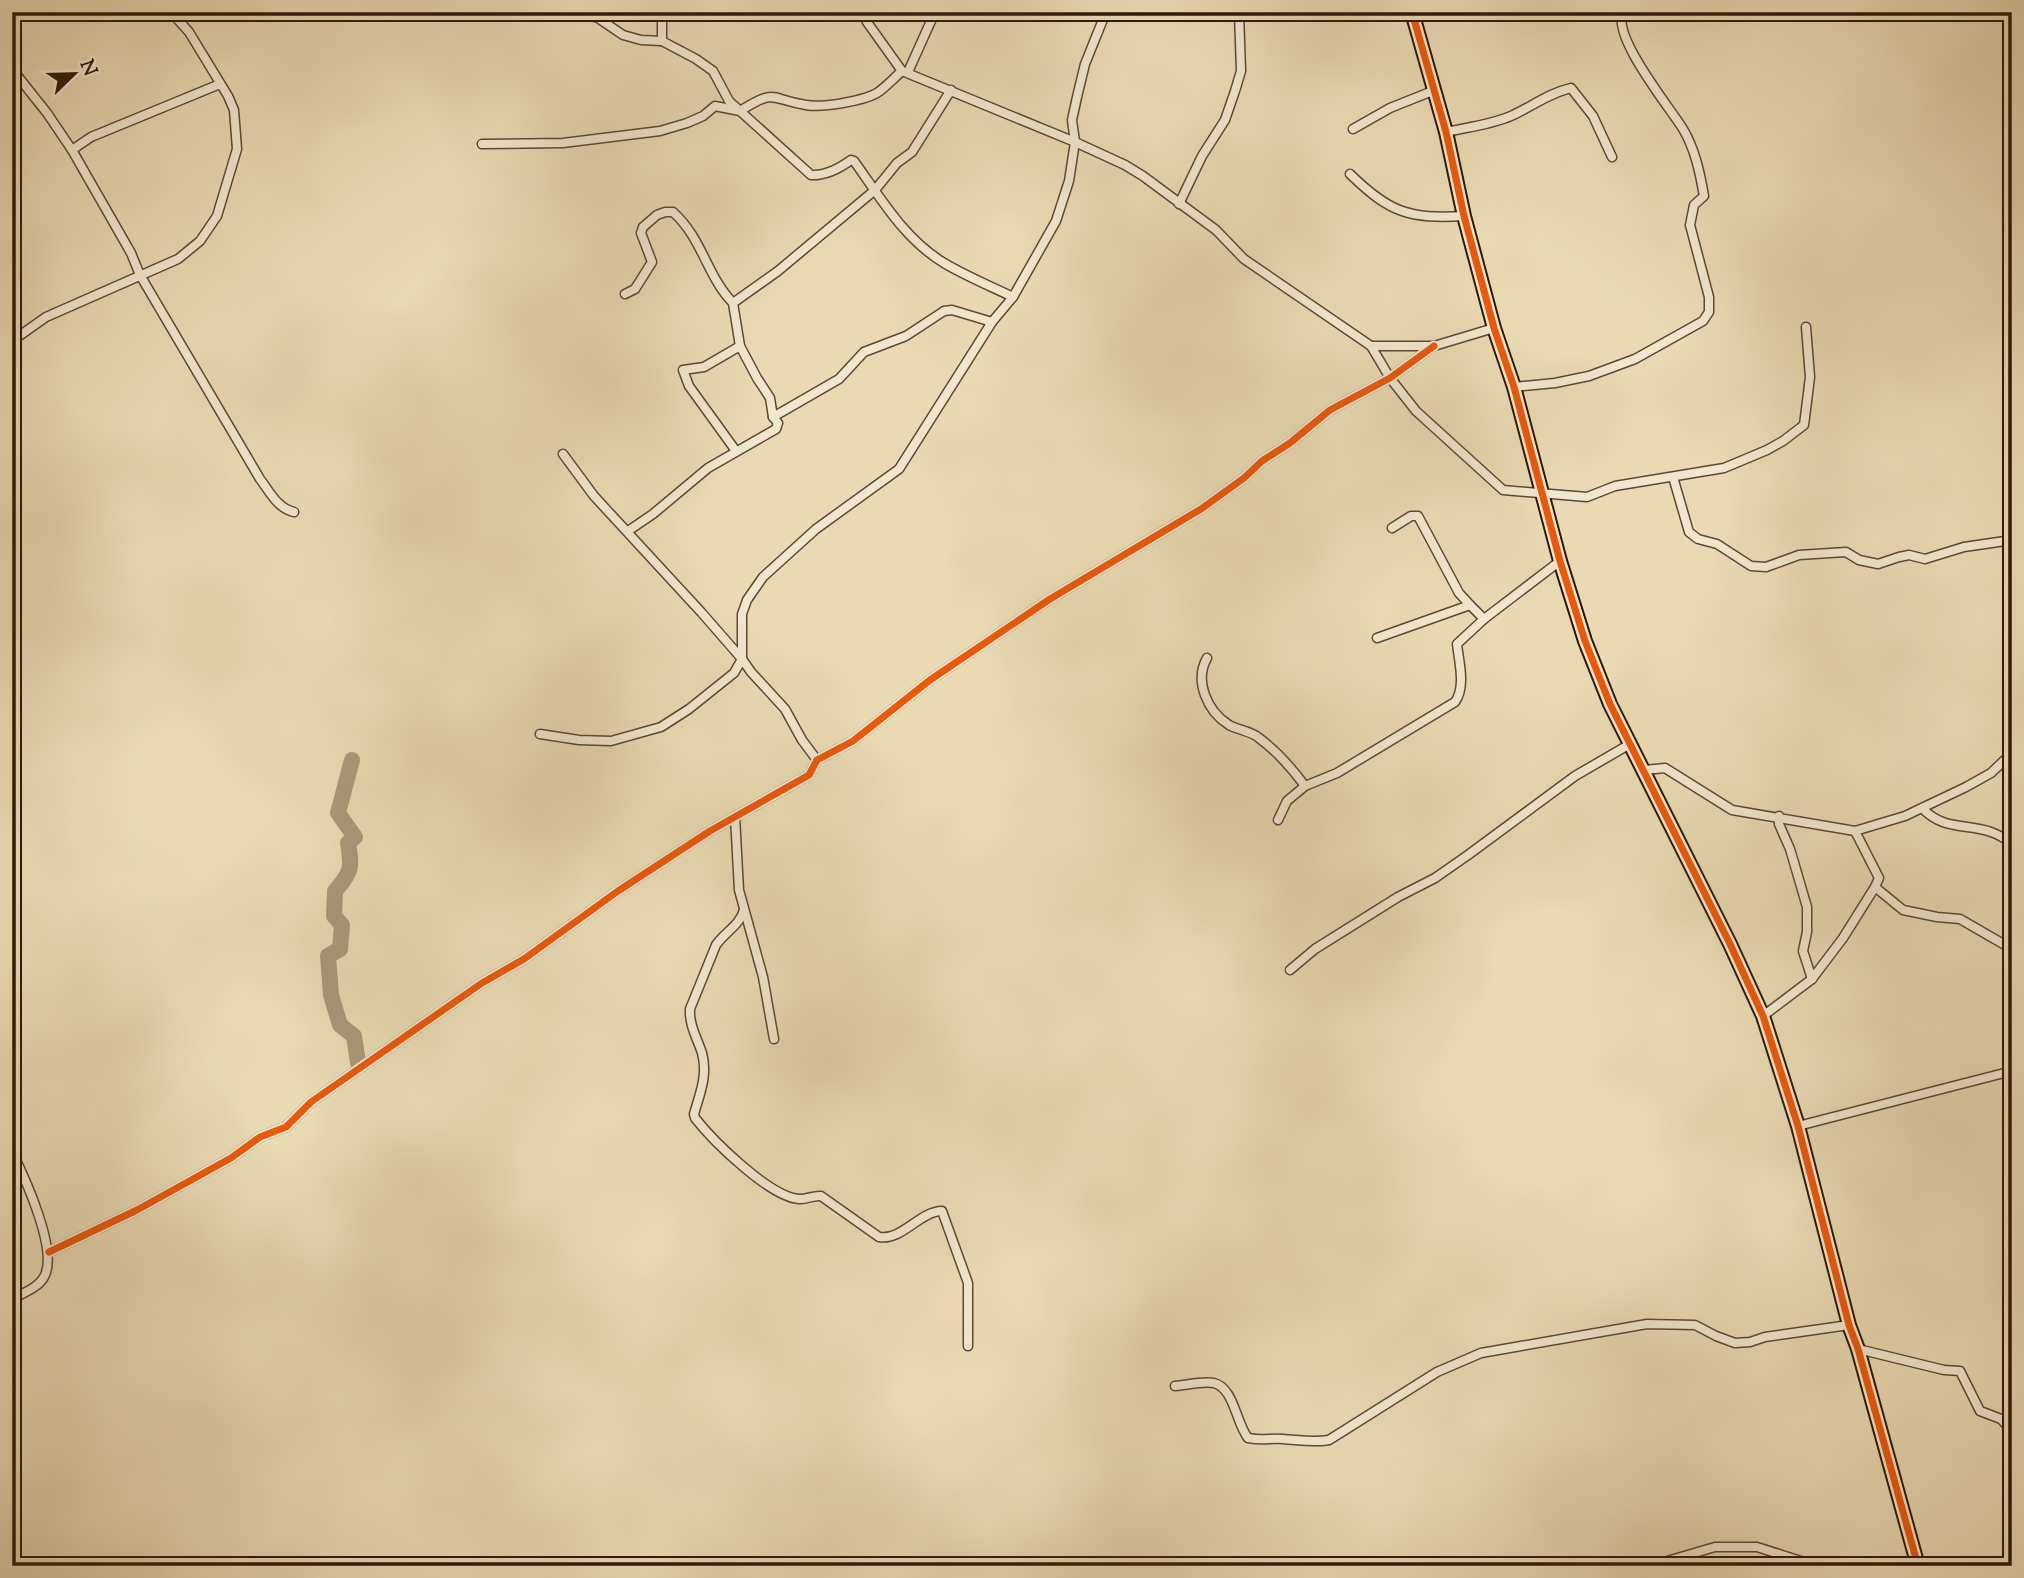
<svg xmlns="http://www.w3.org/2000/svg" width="2024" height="1578" viewBox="0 0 2024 1578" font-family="'Sorts Mill Goudy',serif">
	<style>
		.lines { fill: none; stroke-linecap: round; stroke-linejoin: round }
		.river { stroke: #aa9879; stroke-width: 16 }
		.street-casing { stroke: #5e4833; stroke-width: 11 }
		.secondary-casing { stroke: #301708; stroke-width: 16 }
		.street { stroke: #f1e7ce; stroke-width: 8 }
		.secondary { stroke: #f1e7ce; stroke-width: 12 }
		.cycleway-casing { stroke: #f1e7ce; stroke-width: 11 }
		.cycleway { stroke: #e8590c; stroke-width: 7 }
	</style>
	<rect width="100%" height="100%" fill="#e9dab3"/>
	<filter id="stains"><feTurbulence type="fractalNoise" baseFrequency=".00286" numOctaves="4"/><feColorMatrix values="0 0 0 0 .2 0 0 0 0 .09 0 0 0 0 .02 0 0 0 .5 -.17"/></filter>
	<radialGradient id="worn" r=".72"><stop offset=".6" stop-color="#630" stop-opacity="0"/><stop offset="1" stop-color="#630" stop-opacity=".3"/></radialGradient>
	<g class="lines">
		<!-- river -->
		<path class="river" d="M352,760l-14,53 17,24 -7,6c4,25 4,29 -13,48l-1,25 8,9 -2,24 -12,7 3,39 9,30 14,11 4,27"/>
		<!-- street casing -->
		<g class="street-casing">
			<g id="street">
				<polyline points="862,12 867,22 902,71 1075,142 1125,165 1143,176 1216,230 1244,259 1371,346 1390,378 1416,411 1503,490 1587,497 1615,486 1724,468 1767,450 1783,441 1804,425 1810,377 1806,327"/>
				<path d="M579,13l19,5 25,17 18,5 21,1 34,18 17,12 16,30 82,74c15,1 29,-7 40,-15l3,1c26,36 50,78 90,102 22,13 46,23 69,34"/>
				<polyline points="1034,16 1040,12"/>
				<polyline points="662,41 662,12"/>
				<path d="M12,69l35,44 25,37 59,103 9,22 120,204c10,13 17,29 34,33"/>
				<polyline points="908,72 935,12"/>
				<polyline points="1353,129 1390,108 1435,90"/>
				<path d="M1446,132c22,-5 44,-7 65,-16 20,-9 38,-23 60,-28l22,28 19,41"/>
				<path d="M482,144l81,-1 97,-12 27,-8 16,-7 12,-10 25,5c37,-23 28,-12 66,-6 16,3 57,-4 71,-12 9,-6 17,-15 25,-22"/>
				<polyline points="72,150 91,137 220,84"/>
				<path d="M1350,174c40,39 59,45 114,42"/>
				<polyline points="1179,204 1202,156 1225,120 1235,91 1241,71 1239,12"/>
				<path d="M625,294l10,-5 17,-27 -11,-29 2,-6 14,-12 8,-3h8c30,27 33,63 60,91"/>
				<polyline points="12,341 46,317 178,259 200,241 217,216 237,149 234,110 228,96 189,32 171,12"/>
				<polyline points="1371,346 1434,346 1494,328"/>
				<path d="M1514,387l41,-4 34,-7 46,-17 68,-38 6,-9v-15l-19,-72 4,-20 10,-9c-4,-23 -9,-47 -21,-67 -13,-21 -74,-96 -59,-117"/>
				<polyline points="773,417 839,379 864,352 906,336 944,311 952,310 992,322"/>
				<polyline points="736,451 689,386 683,370 704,367 740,346"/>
				<polyline points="563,454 594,496 701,612 742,659 751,672 785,709 802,740 817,760"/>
				<polyline points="1673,477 1689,532 1698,539 1717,544 1751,566 1766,567 1799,555 1846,552 1859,560 1878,564 1899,557 1909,555 1925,559 1964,547 2012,540"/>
				<polyline points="1392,528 1411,516 1418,516 1459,593 1470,605"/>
				<polyline points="628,531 653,514 708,468 776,429 778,423 773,417 770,398 757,378 740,346 733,303 778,271 875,190 897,163 912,152 951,90"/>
				<polyline points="1377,638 1470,605 1484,619"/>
				<path d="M1207,658c-13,23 0,53 22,67 9,5 22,6 30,13 19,14 32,29 46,48"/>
				<polyline points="540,734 579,740 611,741 661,727 689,709 734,673 742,659 742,614 747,600 763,577 816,529 899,469 992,322 1013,297 1056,221 1069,181 1075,142 1072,120 1077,97 1085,64 1106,12"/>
				<polyline points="1644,770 1665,768 1732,810 1855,831 1905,816 1966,787 1991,773 2012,753"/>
				<path d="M1922,808c22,23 43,15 69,24 7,2 14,7 21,11"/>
				<polyline points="1779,816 1779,824 1790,849 1807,907 1807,932 1803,951 1812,979"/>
				<polyline points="735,817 739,890 763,977 774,1039"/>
				<path d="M1278,820l9,-19 18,-15 32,-13 118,-71c11,-15 4,-40 2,-58l27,-25 76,-58"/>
				<polyline points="1855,831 1879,878 1875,887 1903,910 1937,917 1960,919 2012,949"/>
				<path d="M744,910c-4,15 -19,22 -28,35l-26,64c-1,16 7,29 12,44 6,22 -2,40 -8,61l1,4c18,23 75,79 104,81 7,1 14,-4 22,-3l58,41c23,4 41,-26 63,-26l26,72v63"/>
				<polyline points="1290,970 1315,949 1398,897 1435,878 1468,855 1575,776 1630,744"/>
				<polyline points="1763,1016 1812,979 1843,938 1875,887"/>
				<polyline points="1798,1126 2012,1071"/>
				<path d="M12,1152c13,26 47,100 32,125 -6,11 -21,16 -32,22"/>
				<polyline points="49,1252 137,1210 231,1158 260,1137 286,1127 311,1102 482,983 524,959 618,891 710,831 809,775 817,760 853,741 930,680 1050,599 1201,509 1244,478 1262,461 1290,443 1330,410 1390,378 1434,346"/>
				<polyline points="1858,1349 1944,1370 1960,1371 1980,1411 2001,1419 2012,1431"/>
				<path d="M1175,1386c12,-1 28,-5 39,-3 20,5 22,40 34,55 16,3 21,0 35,1 16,1 29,4 46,1l108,-68 44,-19 166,-29 48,1 21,11 19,7 15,-1 15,-5 84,-12"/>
				<polyline points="1650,1566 1715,1547 1757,1547 1807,1563 1845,1566"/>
			</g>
		</g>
		<!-- secondary casing -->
		<g class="secondary-casing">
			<polyline id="secondary" points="1412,12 1446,132 1464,216 1494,328 1514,387 1560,561 1585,641 1610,704 1730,944 1763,1016 1798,1126 1849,1325 1858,1349 1918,1566"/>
		</g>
		<!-- street -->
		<use href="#street" class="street"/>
		<!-- secondary -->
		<use href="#secondary" class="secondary"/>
		<!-- cycleway casing -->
		<g class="cycleway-casing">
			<g id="cycleway">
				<polyline points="1412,12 1446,132 1464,216 1494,328 1514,387 1560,561 1585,641 1610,704 1730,944 1763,1016 1798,1126 1849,1325 1858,1349 1918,1566"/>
				<polyline points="49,1252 137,1210 231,1158 260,1137 286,1127 311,1102 482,983 524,959 618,891 710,831 809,775 817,760 853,741 930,680 1050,599 1201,509 1244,478 1262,461 1290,443 1330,410 1390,378 1434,346"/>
			</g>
		</g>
		<!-- cycleway -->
		<use href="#cycleway" class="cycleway"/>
	</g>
	<!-- margin -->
	<rect width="2024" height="1578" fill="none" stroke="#e9dab3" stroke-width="42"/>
	<rect x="14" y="14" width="1996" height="1550" fill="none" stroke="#301708" stroke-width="3.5"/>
	<rect x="21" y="21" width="1982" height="1536" fill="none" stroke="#301708" stroke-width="2"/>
	<!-- north arrow -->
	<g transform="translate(74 74) rotate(67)" stroke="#f1e7ce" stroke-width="5" paint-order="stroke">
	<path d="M0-5L12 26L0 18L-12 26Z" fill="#301708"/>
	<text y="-10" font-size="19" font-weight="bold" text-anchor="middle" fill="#301708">N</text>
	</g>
	<rect width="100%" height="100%" filter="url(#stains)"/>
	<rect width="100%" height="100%" fill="url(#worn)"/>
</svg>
